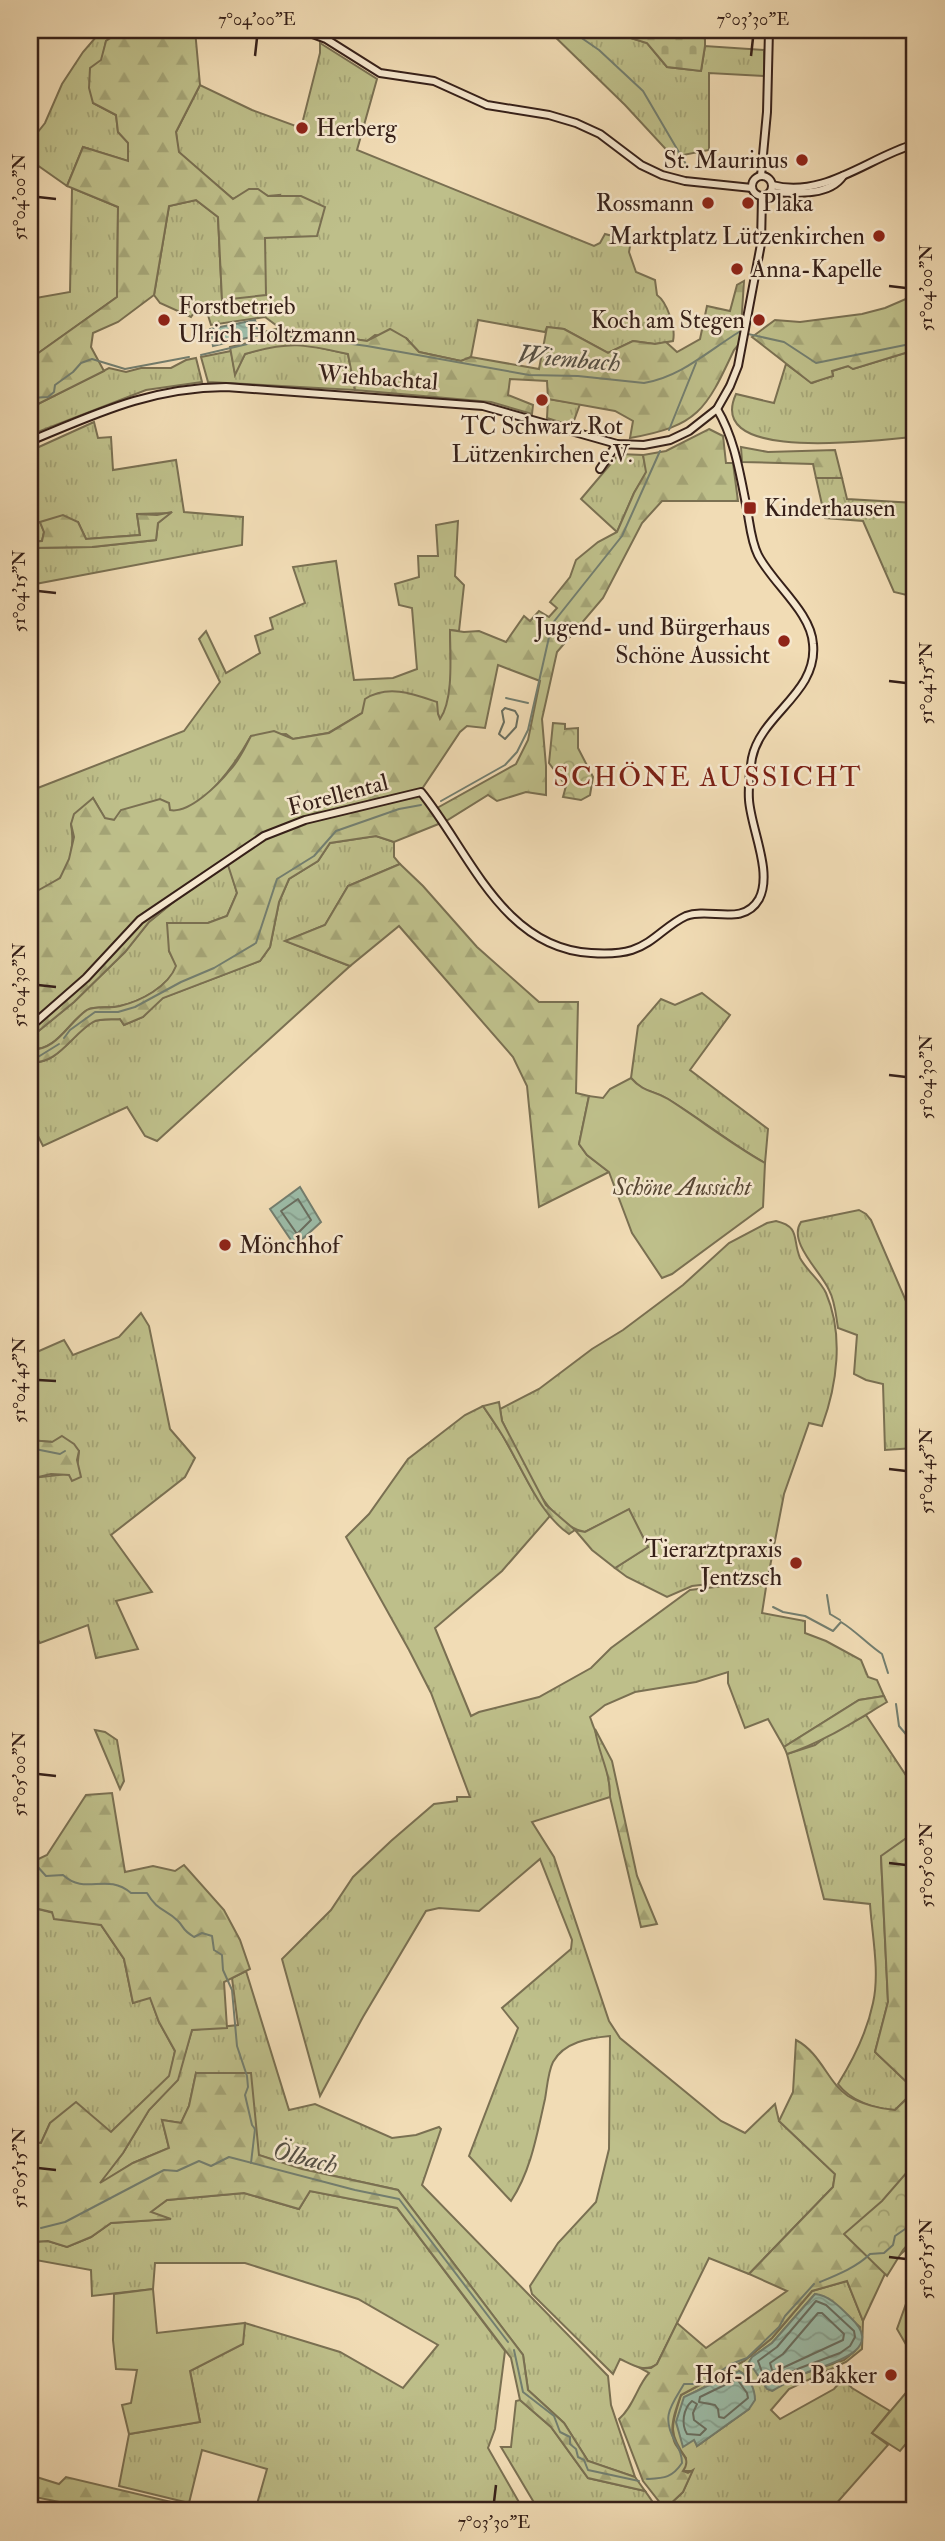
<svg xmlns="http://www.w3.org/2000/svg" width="945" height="2541" viewBox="0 0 945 2541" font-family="'IM FELL Double Pica',serif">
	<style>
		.grass { fill: url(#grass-tufts); stroke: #7a7052; stroke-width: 2; fill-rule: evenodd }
		.forest { fill: url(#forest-firs); stroke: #7a7052; stroke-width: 2; fill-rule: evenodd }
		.cemetery { fill: url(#cemetery-stones); stroke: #7a7052; stroke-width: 2 }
		.park { fill: url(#park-crowns); stroke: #7a7052; stroke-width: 2 }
		.garden { fill: #bebf8a; stroke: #7a7052; stroke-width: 2 }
		.water { fill: url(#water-waves); stroke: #737e6f; stroke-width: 2 }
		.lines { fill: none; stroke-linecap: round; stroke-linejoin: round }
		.shore { stroke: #696e60; stroke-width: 2 }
		.stream { stroke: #737e6f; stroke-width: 2 }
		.secondary-casing { stroke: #362019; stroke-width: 10 }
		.secondary { stroke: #f6e8cf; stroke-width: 6 }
		.ticks { fill: none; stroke: #362019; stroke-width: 2.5 }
		.poi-dot { fill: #8f2418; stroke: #f6e8cf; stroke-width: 2.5 }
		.labels { text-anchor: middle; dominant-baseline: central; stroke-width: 5; stroke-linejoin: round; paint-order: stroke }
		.poi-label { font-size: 24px; fill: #362019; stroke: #f6e8cf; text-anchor: end }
		.street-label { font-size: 24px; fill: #362019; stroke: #f6e8cf }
		.park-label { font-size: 24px; font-style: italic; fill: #584835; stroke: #f6e8cf }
		.water-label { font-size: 26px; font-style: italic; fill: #554f44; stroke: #f6e8cf }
		.quarter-label { font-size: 28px; letter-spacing: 2px; fill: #7a1f14; stroke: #f6e8cf }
		.neatline { fill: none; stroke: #362019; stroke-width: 2.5 }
		.ticks-label { font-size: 18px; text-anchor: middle; fill: #362019 }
	</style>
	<defs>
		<pattern id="grass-tufts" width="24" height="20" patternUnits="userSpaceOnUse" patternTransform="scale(1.75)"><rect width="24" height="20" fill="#bebf8a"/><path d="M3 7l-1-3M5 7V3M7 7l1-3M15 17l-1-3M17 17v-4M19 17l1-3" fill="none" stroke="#a4a476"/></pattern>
		<pattern id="forest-firs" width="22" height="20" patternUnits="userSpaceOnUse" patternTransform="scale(1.75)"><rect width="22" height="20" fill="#bebf8a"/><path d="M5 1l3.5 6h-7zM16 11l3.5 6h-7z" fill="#a4a476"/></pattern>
		<pattern id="cemetery-stones" width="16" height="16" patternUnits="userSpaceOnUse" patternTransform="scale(1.75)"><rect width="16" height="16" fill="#bebf8a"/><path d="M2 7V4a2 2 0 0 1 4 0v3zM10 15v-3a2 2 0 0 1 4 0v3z" fill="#a4a476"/></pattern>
		<pattern id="park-crowns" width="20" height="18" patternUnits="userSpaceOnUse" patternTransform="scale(1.75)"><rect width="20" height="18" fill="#bebf8a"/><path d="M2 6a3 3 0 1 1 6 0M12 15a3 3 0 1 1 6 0" fill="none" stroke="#a4a476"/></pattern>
		<pattern id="water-waves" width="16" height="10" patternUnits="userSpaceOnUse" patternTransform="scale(1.75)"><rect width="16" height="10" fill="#9cbca8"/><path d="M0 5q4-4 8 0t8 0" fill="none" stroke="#87a190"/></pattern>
	</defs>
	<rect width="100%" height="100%" fill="#f1dcb5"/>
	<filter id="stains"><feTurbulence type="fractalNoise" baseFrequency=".00286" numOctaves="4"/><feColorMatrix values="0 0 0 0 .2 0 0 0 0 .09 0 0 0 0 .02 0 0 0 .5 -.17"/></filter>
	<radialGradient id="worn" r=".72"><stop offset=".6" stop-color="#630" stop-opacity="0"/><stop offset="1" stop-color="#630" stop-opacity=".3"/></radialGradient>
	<!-- grass -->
	<g class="grass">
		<polygon points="102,30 122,30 106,41 93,103 116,115 118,132 129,143 128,161 83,147 67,186 30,160 30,142 45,123 62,84 83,52"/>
		<polygon points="548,30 605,30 647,43 667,67 701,71 705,46 764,50 764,76 709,73 709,150 673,157 625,105"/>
		<path d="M320,43l57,36 -20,71 237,96 6,-3 5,-9 26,7 -2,11 7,20 19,8 2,15c10,7 19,33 16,46l-18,3 -22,-3 -25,12 -44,-24 -17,-2 -2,5 -67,-12 -7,37 -10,4 -42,-9 -13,-14 -31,-3 -8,6 -87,-13 -15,-11 -54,8 -4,-13 -7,-8 -9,13 -31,-14 -6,-8 15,-89 27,-6 22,17 4,83 43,-63 15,-42 -12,1c-19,-13 -17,-4 -35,3l-55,-47 -2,-20 24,-47 52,25 49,18 19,-75z"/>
		<polygon points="72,188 118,207 117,297 30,359 30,296 36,298 70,292"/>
		<polygon points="303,344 348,354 355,390 208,382 201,357 231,351 235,373 245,354 272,346"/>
		<path d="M915,350v87c-30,1 -212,29 -179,-43l38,9 12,-39 26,19 21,-8 -1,-4 16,-5 5,3z"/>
		<polygon points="196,358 202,382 146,390 30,435 30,408 109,368 126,372 141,368 171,368 186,360"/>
		<polygon points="548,399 580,404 572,426 547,418"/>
		<polygon points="94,422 98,438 111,437 113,470 176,460 184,512 243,517 242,545 30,585 30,548 92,547 156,540 158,523 170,513 137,514 140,535 86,539 78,522 40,522 44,532 42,541 30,542 30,451"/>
		<polygon points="619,454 643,455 647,472 634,493 617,532 581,499"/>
		<polygon points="816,478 842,478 847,499 915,503 915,597 894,592 863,521 825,518"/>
		<path d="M458,521l-3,55 9,9 -5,46 -9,-1c0,27 6,67 -10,90l-2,-6 -76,-1 -34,20 -35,6 -7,-5 -35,2c-14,25 -45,72 -76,75 -20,2 -40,5 -60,9l-10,-1 -12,-21 -22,26c3,16 1,42 -11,54 -7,8 -22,12 -30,17v-104l154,-60 36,-49 -21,-43 7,-8 20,42 34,-20 -5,-17 18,-7 -3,-11 35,-15 -12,-36 43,-6 18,119 39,-2 24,-9 -5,-61 -13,-3 -4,-21 24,-7 -1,-21h20l-2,-31z"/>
		<path d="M376,836l18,6v15l6,7 -52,22 -23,39 -39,16 64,25 -193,175 -12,-5 -18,-29 -84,39 -5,-10 -8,3v-77c27,4 42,-28 63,-40 7,-4 20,-2 27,-3l4,6 19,-8 19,-19 98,-37 10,-14 9,-45 10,-23 29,-18 12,-18z"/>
		<path d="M227,858l10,35 -10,23 -19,7 -39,28 8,15c-9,21 -36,35 -57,40 -10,3 -24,-1 -33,4 -19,12 -31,42 -57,39v-11l44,-36 51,-50 24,-30z"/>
		<path d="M702,993l28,22 -40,55 78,59 -3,34c-34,-19 -64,-44 -97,-64 -16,-10 -22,-4 -37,-21l7,-52 23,-27 14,6z"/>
		<path d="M859,1210l7,4 5,6 44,102v126l-30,2 -2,-66 -17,-4 -12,-6 3,-39 -19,-7c-2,-12 -3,-27 -9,-38 -7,-17 -42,-48 -28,-68z"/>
		<path d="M776,1221c25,6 16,18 24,37 7,13 20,22 26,35 18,42 11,92 -4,133l-13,-3 -25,71 -16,83 -76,9 -25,11 -40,-20 -12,-9 33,-21 -20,-37 -43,22c-41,-8 -66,-77 -83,-111l-2,-12 39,-20 53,-40 31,-19 60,-45 46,-42 38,-20z"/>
		<path d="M141,1313l8,13 21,103 25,29 -10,19 -74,58 41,57 -36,9 22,48 -42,9 -8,-33 -48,18 -10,-16v-148c15,-4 35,-2 47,-9l2,-19 -27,-9 -22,-2v-85l34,-15 9,15 46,-18z"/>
		<path d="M483,1406l20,30 30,55 17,25 -48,55 -67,57 36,88 8,-4 60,-15 52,-29 20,-20 79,-58 77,-9 -5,32 43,8v12l21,8 35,19 7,17 9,3 7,16 -25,4 -75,47 -16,-28 -23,9 -17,-45v-11l-32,10 -61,10 -30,13 -15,12c8,20 21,59 20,80l-78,25 22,35 55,164 11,17 101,83 24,12 30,-29 4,17 56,53 -2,13 -84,87 -40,-16 -52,106c-13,9 -24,1 -37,-5l-7,15 -81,-80 -2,-8 28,-43 38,-41 13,-53 1,-113c-21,2 -46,6 -57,26 -5,10 -6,26 -8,37 -8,35 -14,72 -34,102l-42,-45 49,-128 -16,-20 69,-59 1,-9 -32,-81 -61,52 -40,-3 -13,3 -63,106 -43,79 -38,-137 49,-49 22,-33 38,-36 43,-37 23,-3v-4h13l-39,-104 -22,-43 -63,-113 23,-23 39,-55 57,-44z"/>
		<path d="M866,1715l49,74v43l-34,25 7,145 -13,50 40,38 -20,20c-21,-1 -44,-9 -57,-26 15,-24 29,-52 35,-81 7,-31 -1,-68 -3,-99l-46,-5 -37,-145 28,-9 17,-13z"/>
		<polygon points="95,1730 105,1732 117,1740 124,1781 120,1789"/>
		<polygon points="30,1907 101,1925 124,1959 133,2003 150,1997 159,2022 175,2051 170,2076 110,2133 50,2123 41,2143 30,2142"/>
		<polygon points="246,1971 289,2110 315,2104 392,2138 416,2135 439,2127 441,2129 422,2185 608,2376 611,2405 635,2477 588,2461 564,2423 528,2390 523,2355 398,2190 302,2169 258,2155 196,2073 189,2106 181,2123 162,2120 169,2148 133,2163 98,2185 123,2153 149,2110 177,2080 192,2030 238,2025 232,1978"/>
		<polygon points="310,2191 397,2208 505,2351 495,2429 488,2448 524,2511 255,2511 267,2469 202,2450 189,2503 119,2486 129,2434 200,2422 190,2371 242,2344 245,2323 340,2352 403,2388 438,2345 358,2299 245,2263 155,2263 153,2289 92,2296 91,2270 30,2259 30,2242 48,2241 67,2247 91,2237 111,2223 168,2219 150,2212 167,2200 244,2193 299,2209"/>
		<path d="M847,2281l16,40 -1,28 -16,13 -57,27 -18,21 9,9 54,-30 9,-10 9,9 38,23 -18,22 16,12 -53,60 -10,6h-158l-2,-2 18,-17 9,-21h-9l3,-13c-19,-26 -14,-34 -5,-63l63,-34 28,-23 40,-47zM815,2294l14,5 31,28 -5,24 -11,9 -42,14 -30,16 -20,-33 20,-14zM730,2373l19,36 -52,37 -13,-48z"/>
		<polygon points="915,2298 915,2360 897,2329 907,2301"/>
		<polygon points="520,2400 551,2427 588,2478 645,2491 659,2511 567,2511 550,2504 546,2511 539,2511 501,2447 511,2447 516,2401"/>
	</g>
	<!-- forest -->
	<g class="forest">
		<polygon points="122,30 195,30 200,85 176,132 179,152 233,199 249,189 258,189 268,196 301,196 325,207 317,236 265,238 266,295 222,300 218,217 196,200 169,206 154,295 118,322 93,333 91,347 104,371 30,408 30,359 117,297 118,207 67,186 83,147 128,161 128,143 118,132 116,115 93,103 89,88 90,68 101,60 106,41"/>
		<path d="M744,281l-4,62 -6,7c-28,60 -36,76 -104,88l3,-17 -18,-10 -67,-12 -1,-18 -37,-2 -2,16 25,10 -1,9 -41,-12 -136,-12 -7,-36c-44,-10 -58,-13 -103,0l-10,21 -5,-28 35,-8 -1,-7 16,-4 87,13 23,-12 16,9 13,14 42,9 10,-4 68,12 8,-42 17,2 44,24 25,-12 22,3 11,-2 11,10 23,-13 7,-33 23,5 7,-26z"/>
		<polygon points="915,295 915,350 853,369 848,366 832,371 833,376 811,383 752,337 775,320 800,322 862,314 885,308"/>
		<path d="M709,429l14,7 3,27h7l5,38h-76l-20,22 -39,75 -46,54 -15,67 4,47v29l-20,-3 -29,9 -9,-6 -42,26 -52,21 -18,-6 -46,7 -12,18 -29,18 -10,23 -9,45 -10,14 -97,37 -20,19 -19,8 -4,-6c-8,1 -20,-1 -27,3 -21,12 -36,44 -63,40v-13c26,3 38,-26 57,-39 9,-5 23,-1 33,-4 21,-5 48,-19 56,-40l-7,-15 -2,-28h41l19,-7 10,-23 -11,-34 -77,63 -24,30 -51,50 -44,36v-39l2,-2 -2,-15v-87l30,-17 9,-19 5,-22 -3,-13 3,-10 19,-16 12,20 9,2 7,-10 39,-11 9,4 1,7c19,4 49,-26 60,-40 9,-9 15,-23 21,-34l23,-5 19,8 36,-6 33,-20 3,-14c23,-15 49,-5 72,3l1,12 2,5c14,-20 10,-65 10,-89l14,2 15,-1 27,11 18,-26 6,5 9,-10 10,6 8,-9 -7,-6 20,-25 6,-17 22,-18 19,-10 17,-39 12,-21 -3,-17 23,-4zM498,665l42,16 -12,59 -12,24 -79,44 -15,-19 38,-57 7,-6 18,2z"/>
		<polygon points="741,447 768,452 835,450 842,478 816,478 813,464 742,462"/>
		<polygon points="172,512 158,523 156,540 92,547 30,548 30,542 42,541 44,532 40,522 63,515 78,522 86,539 140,535 137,514 157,515"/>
		<polygon points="400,864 423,886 477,947 539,1002 578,1002 576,1093 589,1096 579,1144 587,1155 609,1172 539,1207 527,1086 513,1057 399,926 350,966 285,941 325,925 348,886"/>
		<path d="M499,1402l3,19 44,84 29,25 -6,4c-26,-18 -39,-49 -54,-76 -9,-18 -20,-35 -32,-52z"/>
		<polygon points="62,1436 74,1444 79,1451 77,1460 81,1477 72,1481 69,1475 51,1474 30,1479 30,1440 52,1442"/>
		<path d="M884,1696l3,6c-32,19 -65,41 -100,52l-3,-7 75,-47z"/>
		<path d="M595,1729l17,32 25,115 20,48 -16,3 -31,-130c1,-24 -12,-44 -15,-68z"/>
		<polygon points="112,1793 125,1872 153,1866 175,1871 184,1865 224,1910 240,1940 250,1969 224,1982 227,2028 192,2030 178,2080 149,2110 123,2153 100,2183 133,2163 169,2148 162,2120 181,2123 189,2106 196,2073 251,2073 259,2155 302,2169 398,2190 523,2355 528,2390 564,2423 588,2461 635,2477 645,2491 588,2478 551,2427 520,2400 511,2358 397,2208 310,2191 299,2209 244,2193 167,2200 151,2212 171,2219 111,2223 91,2237 67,2247 48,2241 30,2242 30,2142 41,2143 50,2123 76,2102 111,2132 169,2076 175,2051 159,2022 150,1998 133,2003 124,1959 101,1925 54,1919 52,1912 30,1907 30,1863 47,1855 86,1795"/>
		<polygon points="915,1832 915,2090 875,2052 888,2002 881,1856"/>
		<path d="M796,2040c25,13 32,43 52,56 13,8 32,13 47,14l20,-19v151l-25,21 -27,58 -16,-40 -35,10 -40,47 -28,23 -63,34c-5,14 -12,31 -7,46 4,12 19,16 9,30l5,2 5,-3 -10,22 -18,17 -22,-28 -24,-62c15,-13 18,-33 30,-46l-9,-5h11l6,-4 20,-41 29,25 81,-57 -38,-17 84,-87 2,-13 -56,-53 14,-29z"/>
		<polygon points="915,2382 915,2433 900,2451 872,2433"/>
		<polygon points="30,2475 59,2484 66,2477 209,2511 103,2511 30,2496"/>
	</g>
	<!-- cemetery -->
	<polygon class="cemetery" points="605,30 705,30 705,46 701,71 667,67 647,43"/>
	<!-- park -->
	<g class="park">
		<polygon points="553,723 565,724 565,729 578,728 578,748 593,777 590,795 581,800 563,797 566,786 549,763"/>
		<polygon points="915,2163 915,2236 903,2250 887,2276 844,2234 882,2201"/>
	</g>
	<!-- garden -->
	<g class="garden">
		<path d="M631,1078c13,15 22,12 37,21 33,21 63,45 97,64l-2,44 -91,67 -10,4 -30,-45 -23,-61 -22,-17 -8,-11 10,-48 14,2 7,-9z"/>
		<polygon points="629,1509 648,1547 615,1568 592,1550 575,1530 585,1532"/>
		<polygon points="153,2289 157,2333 245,2323 243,2344 190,2371 200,2422 129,2434 122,2405 131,2403 137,2370 116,2369 113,2340 114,2294"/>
	</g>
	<!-- water -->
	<g class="water">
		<polygon points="255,320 259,335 213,346 210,329"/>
		<polygon points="300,1187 321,1222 295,1246 270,1209"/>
		<path d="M815,2294c14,1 26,14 36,24 35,33 -21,45 -45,55 -11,4 -23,12 -34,18l-5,-2 -18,-27 3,-5 20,-14z"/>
		<path d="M739,2371c10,5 16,18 16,29l-6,9 -52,37 -3,-6 -11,7 -7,-25 8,-25z"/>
	</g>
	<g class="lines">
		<!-- shore -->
		<g class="shore">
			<polygon points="505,708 515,711 518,716 516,727 505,739 499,734 504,722 502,711"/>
			<polygon points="298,1199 311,1220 297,1234 281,1211"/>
			<polygon points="816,2301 826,2305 854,2331 855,2337 850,2346 840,2353 800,2368 770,2382 762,2372 758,2361 777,2347"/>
			<polygon points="818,2313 822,2313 844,2334 843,2340 776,2371 772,2370 770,2363 783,2354"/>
			<polygon points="737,2379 747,2393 748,2398 724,2418 719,2417 718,2409 715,2405 699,2402 700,2397"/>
			<path d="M692,2401l5,3 -4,9 1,7 12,9 -6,6 -13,-1c-6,-10 -4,-25 5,-33z"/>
		</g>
		<!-- stream -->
		<g class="stream">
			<polyline points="570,30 599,50 643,91 687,166"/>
			<polyline points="713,323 722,333"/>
			<path d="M201,355l80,-19 19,1 67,9 162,29 49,1 66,7c37,-6 64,-32 95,-51l45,10 32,21 99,-20"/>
			<polyline points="30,398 48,397 54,392 55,385 73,372 81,363 92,359 125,369 189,357"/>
			<polyline points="669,430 696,363"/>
			<polyline points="506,698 528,703"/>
			<polyline points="441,801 505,765 517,752 528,730 552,624 622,536 660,451"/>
			<polyline points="64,1038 70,1030 95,1012 118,1012 135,1007 181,982 214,968 256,943 277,879 314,856 336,831 399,809 421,805"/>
			<polyline points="30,1056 38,1057 59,1044"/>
			<polyline points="30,1448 60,1454 65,1451"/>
			<polyline points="827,1595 830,1614 840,1620"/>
			<path d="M773,1607l10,5 22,4 28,15 8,-9c15,9 26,22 41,32l6,19"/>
			<polyline points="896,1704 899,1726 915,1745"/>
			<path d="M30,1865l7,1 9,10 17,-1c23,21 43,-3 68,18h16c11,19 18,15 31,28 7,7 3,8 16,16l8,-4 10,3 2,14 8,5 1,15 9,20 5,56 10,30 1,11 -3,8 7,30 3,4 -4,34"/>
			<polyline points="41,2228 65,2222 164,2170 177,2171 199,2161 211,2166 229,2157 355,2190 399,2199 508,2342"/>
			<polyline points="30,2230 36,2229"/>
			<path d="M820,2282c17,-7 37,-15 50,-28l14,-1 9,-8 2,-9 13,-9 7,-9"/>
			<polyline points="514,2350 523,2392 554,2416 560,2432 570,2437 570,2444 576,2449 578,2457 584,2460 588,2470 639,2481"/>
			<path d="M647,2479c17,-1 25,-1 35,-16 0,-8 -3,-15 -7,-22 -14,-25 -4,-35 9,-57h11l13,-4 23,-16 16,-6 32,-31 6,-11 29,-32"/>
		</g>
		<!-- secondary casing -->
		<g class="secondary-casing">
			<g id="secondary">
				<polyline points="302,30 326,39 380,73 434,81 487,105 549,115 576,123 600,134 641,165 662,175 685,181 752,188"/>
				<circle cx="762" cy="186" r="10"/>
				<polyline points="761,176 767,112 769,30"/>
				<path d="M772,185c52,14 97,-28 143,-41"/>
				<path d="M771,192c21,1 58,5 72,-16"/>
				<path d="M30,441c68,-28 119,-53 196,-54l257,19 134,38 27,1 26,-5 19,-9 28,-22 13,-23 8,-20 23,-122 1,-48"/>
				<polyline points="600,469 617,444"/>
				<path d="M30,1027l56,-49 54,-58 124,-84 41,-16 116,-28c48,59 81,156 170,161 14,1 28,1 41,-3 22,-7 34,-25 54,-34 24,-9 57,11 73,-17 14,-27 -8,-70 -10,-99 -1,-14 1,-29 3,-42 9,-44 66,-65 61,-114 -2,-32 -40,-60 -55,-89 -7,-14 -8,-30 -11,-46 -7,-34 -12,-70 -30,-100"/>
			</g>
		</g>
		<!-- secondary -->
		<use href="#secondary" class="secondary"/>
	</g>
	<!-- ticks -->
	<path class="ticks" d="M255,56l2,-18M751,56l2,-18M38,197l18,2M889,286l17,2M38,591l18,2M889,681l17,2M38,985l18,2M889,1075l17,2M38,1380l18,1M889,1469l17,2M38,1774l18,2M889,1863l17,2M38,2168l18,2M889,2257l17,2M494,2502l2,-17"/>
	<!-- markers -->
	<g class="poi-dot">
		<circle cx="302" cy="128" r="7"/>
		<circle cx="802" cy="160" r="7"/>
		<circle cx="708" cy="203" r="7"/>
		<circle cx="748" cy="203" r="7"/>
		<circle cx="879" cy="236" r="7"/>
		<circle cx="737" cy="269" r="7"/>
		<circle cx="164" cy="320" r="7"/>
		<circle cx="759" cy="320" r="7"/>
		<circle cx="542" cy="400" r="7"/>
		<rect x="743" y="501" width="14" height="14" rx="3.5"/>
		<circle cx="784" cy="641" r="7"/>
		<circle cx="225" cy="1245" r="7"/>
		<circle cx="796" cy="1563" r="7"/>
		<circle cx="891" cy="2375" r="7"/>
	</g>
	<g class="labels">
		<!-- poi labels -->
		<g class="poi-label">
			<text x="316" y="128" text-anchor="start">Herberg</text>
			<text x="788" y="160">St. Maurinus</text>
			<text x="694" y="203">Rossmann</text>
			<text x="762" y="203" text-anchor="start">Plaka</text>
			<text x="865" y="236">Marktplatz Lützenkirchen</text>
			<text x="751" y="269" text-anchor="start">Anna-Kapelle</text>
			<text x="178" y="306" text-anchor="start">Forstbetrieb<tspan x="178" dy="28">Ulrich Holtzmann</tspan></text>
			<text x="745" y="320">Koch am Stegen</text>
			<text x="542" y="426" text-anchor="middle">TC Schwarz Rot<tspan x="542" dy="28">Lützenkirchen e.V.</tspan></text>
			<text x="764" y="508" text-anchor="start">Kinderhausen</text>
			<text x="770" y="627">Jugend- und Bürgerhaus<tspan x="770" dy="28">Schöne Aussicht</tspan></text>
			<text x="239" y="1245" text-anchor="start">Mönchhof</text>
			<text x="782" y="1549">Tierarztpraxis<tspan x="782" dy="28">Jentzsch</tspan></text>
			<text x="877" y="2375">Hof-Laden Bakker</text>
		</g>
		<!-- street labels -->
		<g class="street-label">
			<text transform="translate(378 378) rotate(4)">Wiehbachtal</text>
			<text transform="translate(338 795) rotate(-15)">Forellental</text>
		</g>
		<!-- park labels -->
		<g class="park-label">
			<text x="682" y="1187">Schöne Aussicht</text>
		</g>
		<!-- water labels -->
		<g class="water-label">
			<text transform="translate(569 359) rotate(5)">Wiembach</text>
			<text transform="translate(305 2158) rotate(14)">Ölbach</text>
		</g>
		<!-- quarter labels -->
		<g class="quarter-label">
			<text x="708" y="777">SCHÖNE AUSSICHT</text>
		</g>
	</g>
	<!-- margin -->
	<rect width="945" height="2541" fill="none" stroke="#f1dcb5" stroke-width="77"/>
	<rect x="38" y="38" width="868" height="2464" class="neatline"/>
	<g class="ticks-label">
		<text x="257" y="25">7°04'00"E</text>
		<text x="753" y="25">7°03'30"E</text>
		<text transform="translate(19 197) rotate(-90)" y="6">51°04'00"N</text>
		<text transform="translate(926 288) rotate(-90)" y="6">51°04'00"N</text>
		<text transform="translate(19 591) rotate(-90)" y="6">51°04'15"N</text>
		<text transform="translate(926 683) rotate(-90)" y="6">51°04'15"N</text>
		<text transform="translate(19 985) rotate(-90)" y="6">51°04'30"N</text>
		<text transform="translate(926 1077) rotate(-90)" y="6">51°04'30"N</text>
		<text transform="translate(19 1380) rotate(-90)" y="6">51°04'45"N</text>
		<text transform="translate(926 1471) rotate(-90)" y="6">51°04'45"N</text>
		<text transform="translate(19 1774) rotate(-90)" y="6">51°05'00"N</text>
		<text transform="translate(926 1865) rotate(-90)" y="6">51°05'00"N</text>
		<text transform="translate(19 2168) rotate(-90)" y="6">51°05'15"N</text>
		<text transform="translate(926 2259) rotate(-90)" y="6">51°05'15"N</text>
		<text x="494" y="2528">7°03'30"E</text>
	</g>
	<rect width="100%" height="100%" filter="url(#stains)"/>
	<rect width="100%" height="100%" fill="url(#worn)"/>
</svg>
